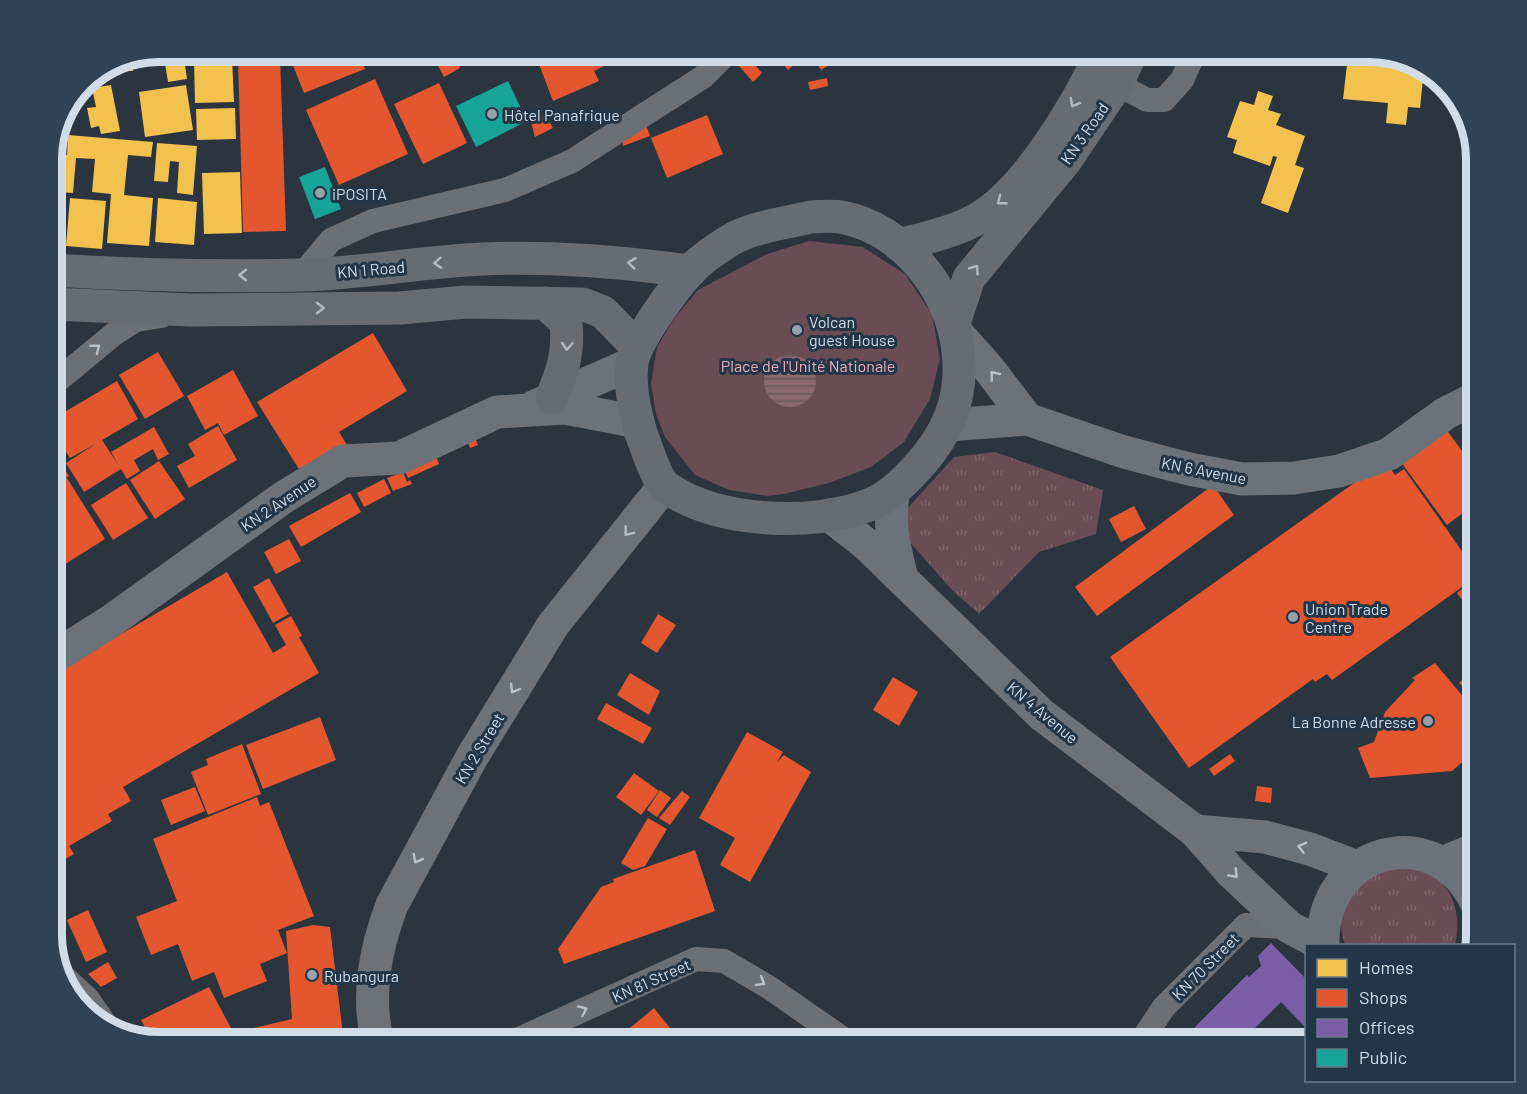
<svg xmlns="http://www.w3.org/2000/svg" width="1527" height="1094" viewBox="0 0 1527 1094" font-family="Barlow,sans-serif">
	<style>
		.grass { fill: url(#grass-tufts) }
		.green { fill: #694c54 }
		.water { fill: url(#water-rules) }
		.homes { fill: #f2c14e }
		.shops { fill: #e4572e }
		.offices { fill: #7b5ea7 }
		.public { fill: #17a398 }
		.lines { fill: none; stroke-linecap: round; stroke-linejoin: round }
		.street { stroke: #6a7075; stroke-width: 24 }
		.secondary { stroke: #6b727a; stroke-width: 33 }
		.highway { stroke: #666c74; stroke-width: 33 }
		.oneway { stroke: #b0bac4 }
		.oneway2 { stroke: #b6c1ca }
		.oneway3 { stroke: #b7c2cc }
		.poi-dot { fill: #96a2ac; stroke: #223647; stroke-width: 2 }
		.labels { text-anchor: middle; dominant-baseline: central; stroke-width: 6; stroke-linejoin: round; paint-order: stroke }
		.poi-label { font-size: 16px; fill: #d0dce7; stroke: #223647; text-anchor: start }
		.street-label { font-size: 16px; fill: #d0dce7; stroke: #223647 }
		.park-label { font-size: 16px; fill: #f0adbb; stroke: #223647 }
		.rim { fill: none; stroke: #d0dce7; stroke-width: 8 }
	</style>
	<defs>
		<pattern id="grass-tufts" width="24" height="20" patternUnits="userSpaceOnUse" patternTransform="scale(1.5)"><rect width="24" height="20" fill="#694c54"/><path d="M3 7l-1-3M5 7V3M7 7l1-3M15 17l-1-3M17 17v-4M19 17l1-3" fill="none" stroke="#7d656d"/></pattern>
		<pattern id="water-rules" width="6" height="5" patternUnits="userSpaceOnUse" patternTransform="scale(1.5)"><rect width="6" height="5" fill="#8a6870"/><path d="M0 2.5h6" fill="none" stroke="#68575d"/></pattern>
	</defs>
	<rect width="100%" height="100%" fill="#2a353f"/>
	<!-- grass -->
	<g class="grass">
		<polygon points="995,452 1103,490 1096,534 1039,552 979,614 952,590 908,540 906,510 954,457"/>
		<path d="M1385,868c11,0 27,-1 38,3 31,11 39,46 32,74h-110c-13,-42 8,-57 40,-77z"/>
	</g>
	<!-- green -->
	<polygon class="green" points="809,241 863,247 905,274 932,314 940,359 930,399 904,442 871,467 829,483 784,494 767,496 729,490 695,475 665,437 656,414 651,384 657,347 674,319 698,290 767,254"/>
	<!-- water -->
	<circle class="water" cx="790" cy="381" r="26"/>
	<!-- homes -->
	<g class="homes">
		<polygon points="163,51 183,51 187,79 168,82"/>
		<polygon points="1348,56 1401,62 1424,70 1420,108 1408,107 1406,125 1386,123 1388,103 1343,99"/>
		<polygon points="232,58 234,102 195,103 194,59"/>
		<polygon points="133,61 133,71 109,71 109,81 88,81 88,78"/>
		<polygon points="111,85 120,131 101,134 99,126 91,128 87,108 96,107 92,88"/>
		<polygon points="186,85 193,130 145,137 139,92"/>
		<polygon points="1258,91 1273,96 1268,110 1281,114 1276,125 1305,136 1295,165 1304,168 1288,213 1261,203 1277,157 1273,156 1270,166 1233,153 1237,140 1227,137 1240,101 1254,105"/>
		<polygon points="235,108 236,139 197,140 196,109"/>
		<polygon points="58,128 61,144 53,146 56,135"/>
		<polygon points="68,135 153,142 151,157 128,155 124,195 153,198 149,246 107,243 111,194 92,192 95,159 76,158 73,193 58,192 61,155 67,155"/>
		<polygon points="157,143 197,146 193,195 177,193 179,162 170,161 168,182 154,181"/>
		<polygon points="240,172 242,233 204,234 202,173"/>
		<polygon points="70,198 106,201 102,249 66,246"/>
		<polygon points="158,198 197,202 194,245 155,242"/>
		<polygon points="51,201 59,202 57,230 51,229"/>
	</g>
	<!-- shops -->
	<g class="shops">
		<polygon points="293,51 358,51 365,69 304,93 288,53"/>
		<polygon points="367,51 390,51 372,60"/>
		<polygon points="430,51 451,51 460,68 444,77"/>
		<polygon points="490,51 509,51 496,60"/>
		<polygon points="519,51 554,51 525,65"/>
		<polygon points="558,51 625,51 627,55 594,71 599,81 553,101 537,59"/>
		<polygon points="743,51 762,73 753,82 733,59"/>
		<polygon points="772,51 803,51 806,54 788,70"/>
		<polygon points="813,51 848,51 849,54 821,70 811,52"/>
		<polygon points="280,57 286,231 243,232 238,58"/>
		<polygon points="827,78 828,86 810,90 808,82"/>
		<polygon points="375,79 408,154 339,185 306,110"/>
		<polygon points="439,83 467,143 423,164 394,104"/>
		<polygon points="544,113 553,128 535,137 531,122"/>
		<polygon points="707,115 723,154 667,178 651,138"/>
		<polygon points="644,119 650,136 623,146 621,134"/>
		<polygon points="373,333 407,391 339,432 347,445 302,474 257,402"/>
		<polygon points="158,352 184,396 145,419 119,375"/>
		<polygon points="233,370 258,416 224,435 218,423 205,430 187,396"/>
		<polygon points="117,381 138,419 102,440 119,466 111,452 154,427 169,454 158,460 153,449 134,460 140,471 127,479 121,469 84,492 66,463 97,443 70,458 51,428 51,420"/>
		<polygon points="1443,425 1476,470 1476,503 1447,525 1398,458"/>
		<polygon points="218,426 237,460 189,488 177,466 195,456 188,444"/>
		<polygon points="475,438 478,445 470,448 468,442"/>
		<polygon points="51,447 69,476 51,487"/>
		<polygon points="435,454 439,464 408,478 404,469"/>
		<polygon points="159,461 185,499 155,519 130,480"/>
		<polygon points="1385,461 1395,475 1404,469 1476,571 1476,577 1332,680 1327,674 1315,682 1313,679 1189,768 1110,657"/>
		<polygon points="403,472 407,482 410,480 412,484 393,491 387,478"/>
		<polygon points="67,478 105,539 51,573 51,488"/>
		<polygon points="384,479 391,493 364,507 357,493"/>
		<polygon points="126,483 148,518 113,540 91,505"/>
		<polygon points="1213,485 1234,515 1097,616 1075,587"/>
		<polygon points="350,493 361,512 301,547 289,526"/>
		<polygon points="1134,506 1146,529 1121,542 1109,519"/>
		<polygon points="289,539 301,561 276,574 264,552"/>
		<polygon points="227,572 273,653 286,645 275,625 291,616 302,636 299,637 319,673 123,787 131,801 108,814 112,821 69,846 74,854 57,864 60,870 51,876 51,675"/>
		<polygon points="269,578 289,614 273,623 253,587"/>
		<polygon points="1476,578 1476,618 1457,593"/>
		<polygon points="658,614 676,625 657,653 641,643"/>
		<polygon points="1435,663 1476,712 1476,750 1452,771 1370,778 1358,748 1374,742 1385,712 1415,680 1412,678"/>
		<polygon points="630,673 660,691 649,715 617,695"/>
		<polygon points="1467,675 1476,684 1475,698 1459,683"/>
		<polygon points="893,677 918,692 899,726 873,710"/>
		<polygon points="606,703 652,728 643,744 597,719"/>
		<polygon points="320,717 336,760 263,789 246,745"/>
		<polygon points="747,732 783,752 777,762 784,755 811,772 750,882 720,865 735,838 699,818"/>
		<polygon points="242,744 261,794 208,815 191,772 208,765 206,759"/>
		<polygon points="1230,754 1235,761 1214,776 1209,769"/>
		<polygon points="634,773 659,791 641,815 616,797"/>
		<polygon points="1257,786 1272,788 1271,803 1255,801"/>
		<polygon points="195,787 205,811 171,825 161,800"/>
		<polygon points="660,790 671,798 657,817 647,810"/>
		<polygon points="682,791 690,797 670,825 659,818"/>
		<polygon points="257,797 260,806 269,802 314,916 278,930 287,953 260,964 267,981 224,998 214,972 192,981 178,944 151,955 136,917 177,901 153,839"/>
		<polygon points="648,818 667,829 645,866 633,870 621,863"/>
		<polygon points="695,850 715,911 564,964 558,949 601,887 614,882 613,879"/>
		<polygon points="88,910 107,952 86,962 67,920"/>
		<polygon points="313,925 330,927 344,1043 260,1043 254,1028 292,1019 286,931"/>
		<polygon points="108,962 117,978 101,987 88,974"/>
		<polygon points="209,987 239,1043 153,1041 141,1020"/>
		<polygon points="654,1008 682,1043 612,1043"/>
	</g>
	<!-- offices -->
	<polygon class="offices" points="1271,943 1306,979 1306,1028 1281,1002 1240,1043 1194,1043 1190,1038 1193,1035 1190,1032 1247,975 1249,977 1261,966 1258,956"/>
	<!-- public -->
	<g class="public">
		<polygon points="508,81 527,121 476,147 456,106"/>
		<polygon points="325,167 341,209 315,219 299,177"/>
	</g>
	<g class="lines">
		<!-- street -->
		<g class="street">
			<polyline points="1117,84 1147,100 1164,100 1182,80 1195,51"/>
			<polyline points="302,275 331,240 373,221 505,190 572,161 703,77 729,51"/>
			<polyline points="51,386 114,334 136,320 161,316"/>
			<polyline points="61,974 87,998 106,1025"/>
			<polyline points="510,1043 696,959 724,961 770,988 849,1043"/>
			<polyline points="1140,1043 1164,1007 1246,925 1289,927"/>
		</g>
		<!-- secondary -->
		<g class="secondary">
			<polyline points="957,333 989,369 1027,419"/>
			<polyline points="535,406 631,364"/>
			<polyline points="948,425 1027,419 1124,452 1189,469 1242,479 1294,478 1339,471 1389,454 1446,413 1476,398"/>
			<path d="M894,491c-7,31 1,58 8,88"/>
			<polyline points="829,515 866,544 1042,715 1195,831 1231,872 1289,927 1323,945"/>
			<polyline points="51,659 111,621 284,497 343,461 399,458 497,412 565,408 638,422"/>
			<polyline points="1195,831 1265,837 1310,849 1357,867"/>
			<polyline points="1442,863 1476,849"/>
			<path d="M1323,946c-3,-98 112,-129 153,-44"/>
			<path d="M378,1043c-12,-47 -3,-93 14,-138l80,-148 81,-132 111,-139"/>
		</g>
		<!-- highway -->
		<g class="highway">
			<path d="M811,217c9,0 20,-2 30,0 62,11 111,74 117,134 6,49 -12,87 -45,121 -13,14 -26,26 -44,33 -57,22 -152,18 -203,-18 -10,-8 -20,-41 -25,-54 -6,-21 -12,-48 -9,-69 2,-21 42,-76 58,-93 10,-11 26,-22 39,-30 23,-14 56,-18 82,-24z"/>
			<path d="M899,245c26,-7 55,-13 78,-26 49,-27 102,-117 125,-168"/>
			<path d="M51,270c83,5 166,7 250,5 61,-2 120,-13 181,-16 72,-3 137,3 208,12"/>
			<path d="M545,303l21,19c3,31 -3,47 -14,75"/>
			<polyline points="51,304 191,310 400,308 466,302 582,304 603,312 636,346"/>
			<polyline points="954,323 969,278 1066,160 1117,84 1132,51"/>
		</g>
	</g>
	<!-- one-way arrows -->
	<defs><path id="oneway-chevron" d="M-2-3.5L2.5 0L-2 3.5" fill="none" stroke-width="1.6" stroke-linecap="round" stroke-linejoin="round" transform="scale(1.5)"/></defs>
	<g class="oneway">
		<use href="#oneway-chevron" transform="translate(1074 103) rotate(119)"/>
		<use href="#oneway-chevron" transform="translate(1001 201) rotate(142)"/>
		<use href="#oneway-chevron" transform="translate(438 263) rotate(175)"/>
		<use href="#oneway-chevron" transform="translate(632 263) rotate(-173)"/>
		<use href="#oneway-chevron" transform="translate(975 269) rotate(-54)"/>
		<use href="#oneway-chevron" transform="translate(243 275) rotate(180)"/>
		<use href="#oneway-chevron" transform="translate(320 308)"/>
		<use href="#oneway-chevron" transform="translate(567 346) rotate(93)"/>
	</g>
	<g class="oneway2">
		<use href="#oneway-chevron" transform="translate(96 348) rotate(-38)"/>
		<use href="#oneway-chevron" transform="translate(761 982) rotate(30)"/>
		<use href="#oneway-chevron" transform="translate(583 1010) rotate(-24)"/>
	</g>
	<g class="oneway3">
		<use href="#oneway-chevron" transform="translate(994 375) rotate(-129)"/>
		<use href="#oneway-chevron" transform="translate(628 532) rotate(128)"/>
		<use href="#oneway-chevron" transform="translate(514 689) rotate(121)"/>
		<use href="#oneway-chevron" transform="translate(1302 847) rotate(-165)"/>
		<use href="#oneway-chevron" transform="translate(417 859) rotate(118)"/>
		<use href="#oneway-chevron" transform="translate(1234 874) rotate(47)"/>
	</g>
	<!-- markers -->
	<g class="poi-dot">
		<circle cx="492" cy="114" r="6"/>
		<circle cx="320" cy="193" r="6"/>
		<circle cx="797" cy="330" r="6"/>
		<circle cx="1293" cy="617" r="6"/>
		<circle cx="1428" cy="721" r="6"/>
		<circle cx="312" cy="975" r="6"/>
	</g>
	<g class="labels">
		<!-- poi labels -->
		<g class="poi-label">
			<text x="504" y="114">Hôtel Panafrique</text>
			<text x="332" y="193">iPOSITA</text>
			<text x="809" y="321">Volcan<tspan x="809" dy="18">guest House</tspan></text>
			<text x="1305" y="608">Union Trade<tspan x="1305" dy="18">Centre</tspan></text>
			<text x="1416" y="721" text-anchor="end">La Bonne Adresse</text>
			<text x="324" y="975">Rubangura</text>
		</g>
		<!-- street labels -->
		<g class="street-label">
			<text transform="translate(1084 133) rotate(-55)">KN 3 Road</text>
			<text transform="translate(371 269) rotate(-5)">KN 1 Road</text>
			<text transform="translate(1204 470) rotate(11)">KN 6 Avenue</text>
			<text transform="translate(278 503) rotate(-34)">KN 2 Avenue</text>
			<text transform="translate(1043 712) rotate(40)">KN 4 Avenue</text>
			<text transform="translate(479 748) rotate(-59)">KN 2 Street</text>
			<text transform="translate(1205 966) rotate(-45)">KN 70 Street</text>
			<text transform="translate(651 980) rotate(-24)">KN 81 Street</text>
		</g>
		<!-- park labels -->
		<g class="park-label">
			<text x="808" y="365">Place de l'Unité Nationale</text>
		</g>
	</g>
	<!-- crop -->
	<path d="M0 0H1527V1094H0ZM159 62H1369A97 97 0 0 1 1466 159V935A97 97 0 0 1 1369 1032H159A97 97 0 0 1 62 935V159A97 97 0 0 1 159 62Z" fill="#304354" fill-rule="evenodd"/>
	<path class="rim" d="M159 62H1369A97 97 0 0 1 1466 159V935A97 97 0 0 1 1369 1032H159A97 97 0 0 1 62 935V159A97 97 0 0 1 159 62Z"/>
	<!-- legend -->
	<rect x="1305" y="944" width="210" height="138" fill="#223647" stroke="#687887" stroke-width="1.5"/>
	<rect x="1317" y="959" width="30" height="18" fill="#f2c14e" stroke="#687887" stroke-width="1.5"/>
	<text x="1359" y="974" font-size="18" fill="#d0dce7">Homes</text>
	<rect x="1317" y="989" width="30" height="18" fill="#e4572e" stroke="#687887" stroke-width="1.5"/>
	<text x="1359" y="1004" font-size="18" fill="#d0dce7">Shops</text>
	<rect x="1317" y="1019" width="30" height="18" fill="#7b5ea7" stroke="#687887" stroke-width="1.5"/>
	<text x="1359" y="1034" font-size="18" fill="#d0dce7">Offices</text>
	<rect x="1317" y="1049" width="30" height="18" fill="#17a398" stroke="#687887" stroke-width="1.5"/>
	<text x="1359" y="1064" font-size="18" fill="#d0dce7">Public</text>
</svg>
